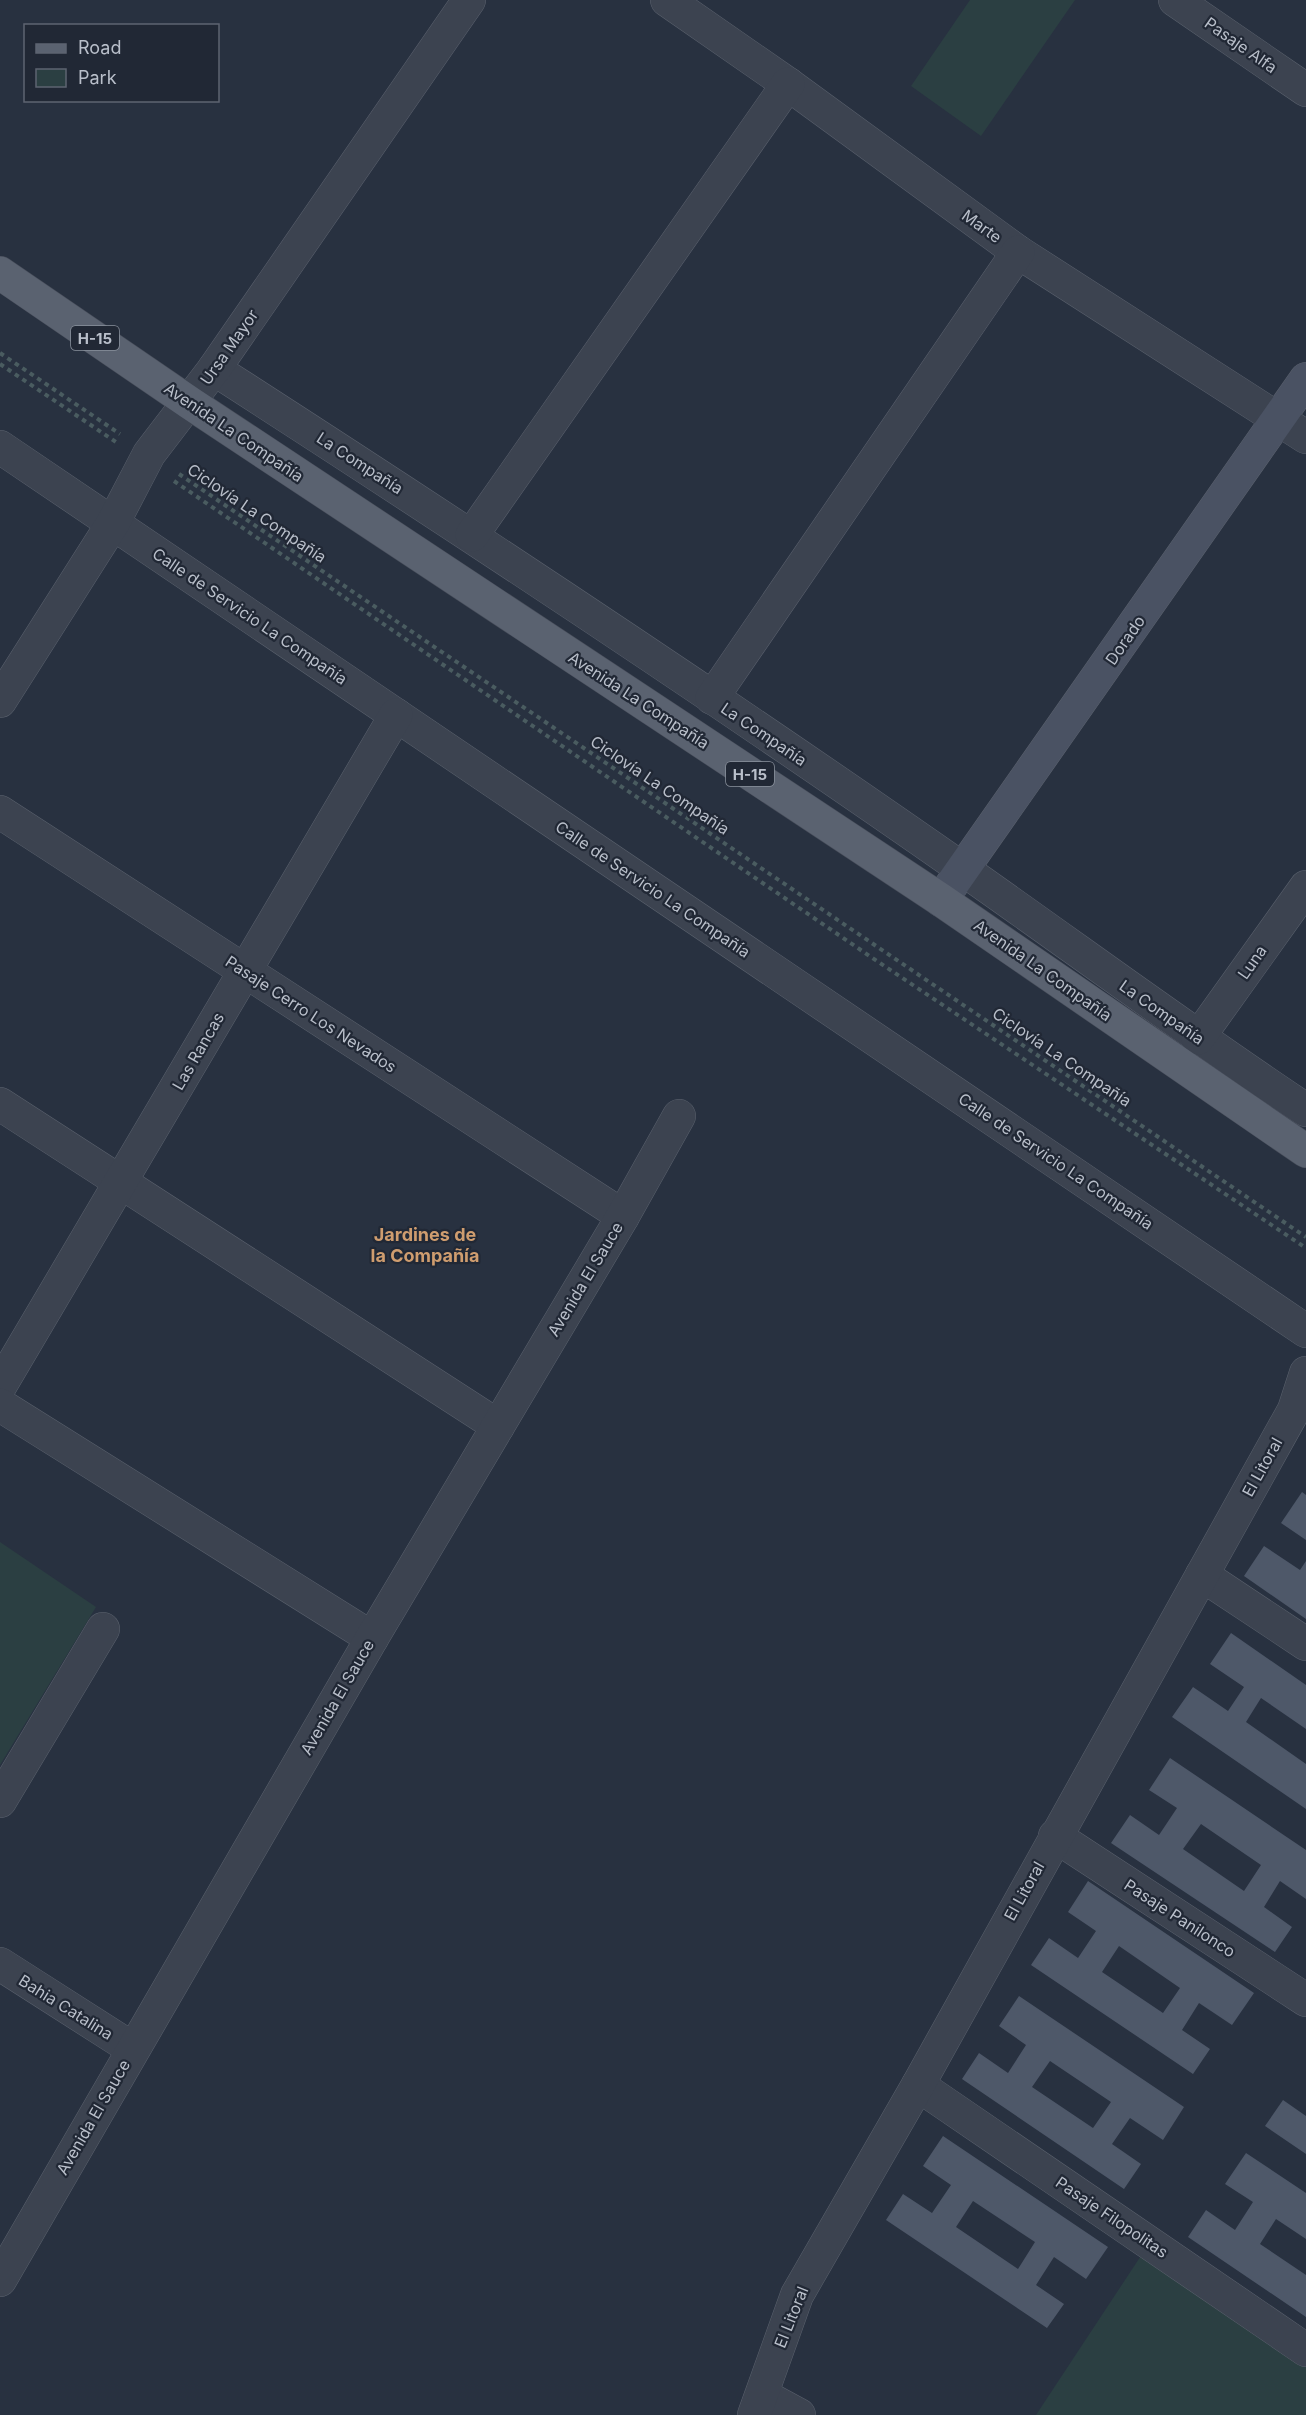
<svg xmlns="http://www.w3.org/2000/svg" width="1306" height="2415" viewBox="0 0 1306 2415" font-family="Inter,sans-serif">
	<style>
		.green { fill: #2b3f42 }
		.building { fill: #4e5869; fill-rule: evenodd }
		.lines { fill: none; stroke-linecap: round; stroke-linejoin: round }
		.street-casing { stroke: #5a616d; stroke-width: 34 }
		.secondary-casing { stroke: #5a616d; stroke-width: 34 }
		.primary-casing { stroke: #464c59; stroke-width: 34 }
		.path { stroke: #4a5c60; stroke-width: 4; stroke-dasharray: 4.5 4.5; stroke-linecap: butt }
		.street { stroke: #3c4350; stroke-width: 33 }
		.secondary { stroke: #4a5263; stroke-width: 33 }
		.primary { stroke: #5a6270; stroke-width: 33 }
		.labels { text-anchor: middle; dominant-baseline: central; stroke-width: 4.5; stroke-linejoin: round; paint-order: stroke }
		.shield { fill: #212835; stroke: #8b929d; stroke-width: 1.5 }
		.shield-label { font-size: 15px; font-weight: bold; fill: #b9bfca }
		.street-label { font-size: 16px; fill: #b9bfca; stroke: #212835 }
		.neighbourhood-label { font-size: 18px; font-weight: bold; fill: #cf9d6f; stroke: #212835 }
	</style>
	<rect width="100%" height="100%" fill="#283140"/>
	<!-- green -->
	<g class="green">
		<polygon points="970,0 1075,0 981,136 911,86"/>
		<polygon points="0,1542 96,1607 0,1765"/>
		<polygon points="1154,2236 1306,2337 1306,2415 1036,2415"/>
	</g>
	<!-- building -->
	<g class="building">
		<polygon points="1302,1492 1306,1495 1306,1540 1281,1523"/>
		<polygon points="1264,1546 1300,1570 1306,1561 1306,1619 1244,1576"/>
		<polygon points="1231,1633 1306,1685 1306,1729 1261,1698 1246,1722 1306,1764 1306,1809 1172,1717 1193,1687 1228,1711 1244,1687 1210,1664"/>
		<path d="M1170,1758l136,92v49l-26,-18 -16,26 28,20 -17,25 -164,-109 19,-28 29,20 18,-27 -28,-18zM1201,1824l60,41 -17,26 -61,-42z"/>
		<path d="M1088,1881l166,112 -22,32 -33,-22 -17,27 28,19 -17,25 -162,-109 18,-27 29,20 18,-27 -28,-19zM1119,1946l61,42 -17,25 -61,-41z"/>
		<path d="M1019,1996l165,111 -21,33 -33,-22 -18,26 29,20 -17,25 -162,-110 17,-26 29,20 18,-28 -27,-19zM1050,2061l61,41 -18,26 -61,-41z"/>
		<polygon points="1283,2100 1306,2116 1306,2154 1265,2126"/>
		<path d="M943,2136l165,111 -22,32 -32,-22 -18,28 28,19 -17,24 -161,-108 17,-26 29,19 19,-28 -28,-19zM973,2201l62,41 -17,27 -62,-42z"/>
		<polygon points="1246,2153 1306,2193 1306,2239 1276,2219 1260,2244 1306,2275 1306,2317 1188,2237 1206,2210 1235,2230 1253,2202 1225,2184"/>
	</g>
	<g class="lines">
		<!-- street casing -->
		<g class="street-casing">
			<g id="street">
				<polyline points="667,0 788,84 1018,252 1306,437"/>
				<polyline points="1175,0 1306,90"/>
				<path d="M214,369c253,163 504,329 750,501 114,80 226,163 342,240"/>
				<polyline points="0,447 1306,1331"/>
				<polyline points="472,535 788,84"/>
				<polyline points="712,698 1018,252"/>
				<polyline points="0,701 113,523 149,454 214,369 469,0"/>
				<polyline points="0,812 623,1216"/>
				<polyline points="1198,1038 1306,887"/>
				<polyline points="0,1104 498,1426"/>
				<polyline points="0,1386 396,715"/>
				<polyline points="0,1405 372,1638"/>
				<polyline points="1202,1575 1306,1644"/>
				<polyline points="0,1801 103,1629"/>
				<polyline points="1055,1836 1306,2000"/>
				<polyline points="0,1964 133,2049"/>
				<polyline points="918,2085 1306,2350"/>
				<polyline points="0,2280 372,1638 623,1216 679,1116"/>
				<polyline points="762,2395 799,2415"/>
				<polyline points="754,2415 797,2295 918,2085 1294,1410 1306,1373"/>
			</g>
		</g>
		<!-- secondary casing -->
		<g class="secondary-casing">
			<polyline id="secondary" points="941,900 1306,379"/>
		</g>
		<!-- primary casing -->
		<g class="primary-casing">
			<polyline id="primary" points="0,273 190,403 941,900 1306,1151"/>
		</g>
		<!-- path -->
		<g class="path">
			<polyline points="0,353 120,434"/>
			<polyline points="0,364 116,442"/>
			<polyline points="179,474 1306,1237"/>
			<polyline points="174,481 871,957 1306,1248"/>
		</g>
		<!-- street -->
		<use href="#street" class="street"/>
		<!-- secondary -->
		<use href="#secondary" class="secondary"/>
		<!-- primary -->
		<use href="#primary" class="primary"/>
	</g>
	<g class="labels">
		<!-- shield labels -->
		<g class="shield">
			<rect x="71" y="326" width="48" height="24" rx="4.5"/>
			<rect x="726" y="762" width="48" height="24" rx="4.5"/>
		</g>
		<g class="shield-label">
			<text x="95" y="338">H-15</text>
			<text x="750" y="774">H-15</text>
		</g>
		<!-- street labels -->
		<g class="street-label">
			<text transform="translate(1241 45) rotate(35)">Pasaje Alfa</text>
			<text transform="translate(982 226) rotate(36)">Marte</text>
			<text transform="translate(229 347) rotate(-55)">Ursa Mayor</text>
			<text transform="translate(234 432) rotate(34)">Avenida La Compañía</text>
			<text transform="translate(360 463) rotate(33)">La Compañía</text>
			<text transform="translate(257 513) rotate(34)">Ciclovía La Compañía</text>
			<text transform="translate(250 616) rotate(34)">Calle de Servicio La Compañía</text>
			<text transform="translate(1125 640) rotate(-55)">Dorado</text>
			<text transform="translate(639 700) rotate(33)">Avenida La Compañía</text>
			<text transform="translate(764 734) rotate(34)">La Compañía</text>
			<text transform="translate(660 785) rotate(34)">Ciclovía La Compañía</text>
			<text transform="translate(653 889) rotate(34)">Calle de Servicio La Compañía</text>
			<text transform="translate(1252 962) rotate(-55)">Luna</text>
			<text transform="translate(1043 970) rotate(35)">Avenida La Compañía</text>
			<text transform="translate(1162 1012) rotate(35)">La Compañía</text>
			<text transform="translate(311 1014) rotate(33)">Pasaje Cerro Los Nevados</text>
			<text transform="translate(198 1051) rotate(-60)">Las Rancas</text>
			<text transform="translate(1062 1057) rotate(34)">Ciclovía La Compañía</text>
			<text transform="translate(1056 1161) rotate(34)">Calle de Servicio La Compañía</text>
			<text transform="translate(585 1279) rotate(-59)">Avenida El Sauce</text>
			<text transform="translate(1262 1467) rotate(-61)">El Litoral</text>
			<text transform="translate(337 1697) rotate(-60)">Avenida El Sauce</text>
			<text transform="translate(1024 1891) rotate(-61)">El Litoral</text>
			<text transform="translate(1180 1918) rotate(33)">Pasaje Panilonco</text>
			<text transform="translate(66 2007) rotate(32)">Bahia Catalina</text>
			<text transform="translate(93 2117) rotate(-60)">Avenida El Sauce</text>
			<text transform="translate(1112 2217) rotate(34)">Pasaje Filopolitas</text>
			<text transform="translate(791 2317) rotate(-68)">El Litoral</text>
		</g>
		<!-- neighbourhood labels -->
		<g class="neighbourhood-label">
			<text x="425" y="1234">Jardines de<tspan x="425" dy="21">la Compañía</tspan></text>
		</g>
	</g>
	<!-- legend -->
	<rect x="24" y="24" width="195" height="78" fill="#212835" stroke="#5e6471" stroke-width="1.5"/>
	<rect x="36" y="44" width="30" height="9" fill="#5a6270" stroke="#5e6471" stroke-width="1.5"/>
	<text x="78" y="54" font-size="18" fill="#b9bfca">Road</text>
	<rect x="36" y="69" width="30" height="18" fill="#2b3f42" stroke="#5e6471" stroke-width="1.5"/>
	<text x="78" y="84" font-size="18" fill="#b9bfca">Park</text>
</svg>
